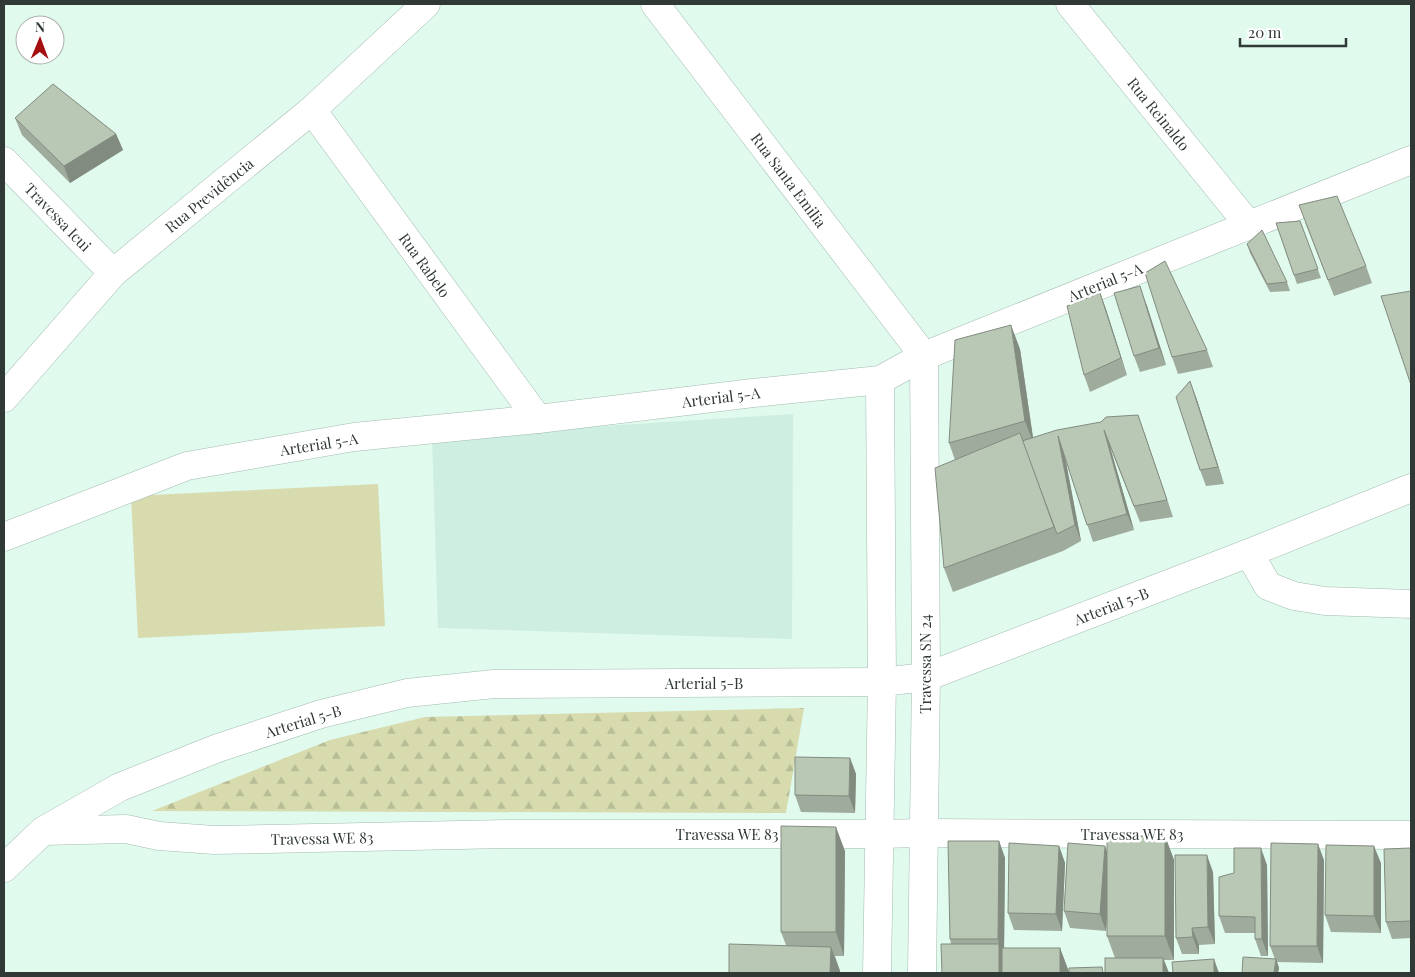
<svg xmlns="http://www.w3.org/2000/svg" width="1415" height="977" viewBox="0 0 1415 977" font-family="'Playfair Display',serif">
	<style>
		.built { fill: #cdeee0 }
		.forest { fill: url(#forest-firs) }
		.green { fill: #d7dbae }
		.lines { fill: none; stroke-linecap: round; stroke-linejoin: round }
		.street-casing { stroke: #a3bbb0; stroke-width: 29 }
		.secondary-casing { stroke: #a3bbb0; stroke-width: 29 }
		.primary-casing { stroke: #a3bbb0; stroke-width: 29 }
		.street { stroke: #fff; stroke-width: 28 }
		.secondary { stroke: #fff; stroke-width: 28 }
		.primary { stroke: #fff; stroke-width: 28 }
		.wall { fill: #9fab9c }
		.shaded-wall { fill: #828b7f }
		.building { fill: #b9c7b5; stroke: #828b7f }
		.labels { text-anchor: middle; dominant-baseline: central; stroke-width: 5; stroke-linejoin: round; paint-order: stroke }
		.street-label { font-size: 15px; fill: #303935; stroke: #fff }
	</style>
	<defs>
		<pattern id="forest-firs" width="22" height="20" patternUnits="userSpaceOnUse" patternTransform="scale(1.25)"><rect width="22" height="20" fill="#d7dbae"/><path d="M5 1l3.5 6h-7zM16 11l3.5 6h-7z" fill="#b9bd96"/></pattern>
	</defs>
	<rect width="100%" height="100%" fill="#e0faee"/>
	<!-- built -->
	<polygon class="built" points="793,414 792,639 438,628 432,437"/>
	<!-- forest -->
	<polygon class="forest" points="804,708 786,813 152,811 330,740 425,717"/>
	<!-- green -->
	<polygon class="green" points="378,484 385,626 138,638 131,496"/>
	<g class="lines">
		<!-- street casing -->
		<g class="street-casing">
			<g id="street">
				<polyline points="655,4 924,356 1411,160"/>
				<polyline points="1070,4 1248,224"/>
				<polyline points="312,110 538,419"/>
				<polyline points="4,161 113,273"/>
				<polyline points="4,398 113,273 312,110 426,4"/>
				<polyline points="1249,553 1268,586 1294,596 1325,601 1411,604"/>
				<polyline points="43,831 126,829 159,836 214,840 507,834 879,834 923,833 1411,835"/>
				<polyline points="4,868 43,831 120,787 218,748 321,714 407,693 494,684 882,682"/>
			</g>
		</g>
		<!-- secondary casing -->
		<g class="secondary-casing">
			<g id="secondary">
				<polyline points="880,380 882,682"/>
				<polyline points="4,537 187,466 354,437 538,419 753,393 880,380 924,356 926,677"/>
			</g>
		</g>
		<!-- primary casing -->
		<g class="primary-casing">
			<g id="primary">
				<polyline points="877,973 882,682 926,677 1249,553 1411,488"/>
				<polyline points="922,973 926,677"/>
			</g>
		</g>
		<!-- street -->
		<use href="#street" class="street"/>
		<!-- secondary -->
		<use href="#secondary" class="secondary"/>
		<!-- primary -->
		<use href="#primary" class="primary"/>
	</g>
	<!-- wall -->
	<g class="wall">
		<polygon points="15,118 116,134 123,150 70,183 22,135"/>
		<polygon points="1300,221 1321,278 1297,284 1276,223"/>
		<polygon points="1305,222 1366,266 1372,283 1334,296"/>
		<polygon points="1247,244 1287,282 1290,291 1270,292 1250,253"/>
		<polygon points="1100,293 1127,375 1090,392 1084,375"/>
		<polygon points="1146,303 1166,365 1140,372 1134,356"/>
		<polygon points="1020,349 1033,437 1144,432 1173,517 1140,522 1110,447 1134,530 1093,542 1065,457 1081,541 1063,551 953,592 944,568 955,460 949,443"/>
		<polygon points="1207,350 1213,367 1178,374 1172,357"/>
		<polygon points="1196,397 1224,484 1206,486 1200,470"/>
		<polygon points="850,758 856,774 855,813 801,812 795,795"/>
		<polygon points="1165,836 1174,860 1174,960 1164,960 1169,973 1115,958 1107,936 1107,910 1106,931 1070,928 1064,911 1107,853"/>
		<polygon points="999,841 1005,858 1004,948 1060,948 1069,972 951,944 950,939"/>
		<polygon points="1059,846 1065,863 1062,931 1014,930 1008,913"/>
		<polygon points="1411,848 1411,938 1392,939 1386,922"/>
		<polygon points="845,851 844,956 835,956 840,971 840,973 729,973 786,945 781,932"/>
		<polygon points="1324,860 1323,963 1277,962 1279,968 1278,973 1242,973 1275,959 1270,946"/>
		<polygon points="1381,863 1381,933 1331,932 1325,915"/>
		<polygon points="1267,865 1268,956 1261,956 1255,939 1255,933 1225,933 1219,916"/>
		<polygon points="1213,872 1215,944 1199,945 1199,954 1182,954 1176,938"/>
	</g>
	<!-- shaded-wall -->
	<g class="shaded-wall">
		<polygon points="116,134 123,150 70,183 64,166"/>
		<polygon points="1140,286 1146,303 1166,365 1159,348"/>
		<polygon points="1100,293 1106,309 1127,375 1121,358"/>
		<polygon points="1011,325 1020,349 1034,445 1025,421"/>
		<polygon points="1190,381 1196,397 1224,484 1218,467"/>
		<polygon points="1138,415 1144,432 1173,517 1167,500"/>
		<polygon points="1104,430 1110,447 1134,530 1127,514"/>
		<polygon points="1058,436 1064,452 1081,541 1075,525"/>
		<polygon points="850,758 856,774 855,813 849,796"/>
		<polygon points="836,827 845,851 844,956 836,932"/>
		<polygon points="1165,836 1174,860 1174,960 1165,936"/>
		<polygon points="999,841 1005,858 1004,955 1008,973 999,973 999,944 998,939"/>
		<polygon points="1318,844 1324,860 1323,963 1317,946"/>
		<polygon points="1059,846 1065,863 1062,931 1056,914"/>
		<polygon points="1105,846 1111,862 1106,931 1100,914"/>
		<polygon points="1374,846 1381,863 1381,933 1374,916"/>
		<polygon points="1261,848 1267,865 1268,956 1262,939"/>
		<polygon points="1207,855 1213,872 1215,944 1208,927"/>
		<polygon points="1192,928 1199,945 1199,954 1193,937"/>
		<polygon points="831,947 840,971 840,973 830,973"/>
		<polygon points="1060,948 1069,972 1069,973 1060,973"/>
		<polygon points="1163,958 1169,973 1163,973"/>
		<polygon points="1214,959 1219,973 1214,973"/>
		<polygon points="1276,959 1279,968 1278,973 1274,973"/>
	</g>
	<!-- building -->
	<g class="building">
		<polygon points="53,84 116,134 64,166 15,118"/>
		<polygon points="1337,196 1366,266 1328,280 1299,205"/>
		<polygon points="1300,221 1318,269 1294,275 1276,223"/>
		<polygon points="1262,230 1287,282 1267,284 1247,244"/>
		<polygon points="1165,261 1207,350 1172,357 1145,273"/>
		<polygon points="1140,286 1159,348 1134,356 1114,293"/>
		<polygon points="1411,291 1411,385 1381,296"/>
		<polygon points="1100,293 1121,358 1084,375 1067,306"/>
		<polygon points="1011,325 1025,421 949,443 955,340"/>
		<polygon points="1190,381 1218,467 1200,470 1176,397"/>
		<polygon points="1138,415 1167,500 1134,506 1104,430 1127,514 1087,525 1058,436 1075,525 1057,534 1022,441 1057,430 1101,422 1106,417"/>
		<polygon points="1020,433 1054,527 944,568 935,468"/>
		<polygon points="795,757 850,758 849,796 795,795"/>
		<polygon points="781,826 836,827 836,932 781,932"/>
		<rect x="1107" y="836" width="58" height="100"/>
		<polygon points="948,841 999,841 998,939 950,939"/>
		<polygon points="1009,843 1059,846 1056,914 1008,913"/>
		<polygon points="1068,843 1105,846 1100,914 1064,911"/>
		<polygon points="1271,843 1318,844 1317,946 1270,946"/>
		<polygon points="1326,845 1374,846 1374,916 1325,915"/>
		<polygon points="1234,848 1261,848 1262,939 1255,939 1255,917 1219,916 1219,877 1234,873"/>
		<polygon points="1411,848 1411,921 1386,922 1384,849"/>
		<polygon points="1175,855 1207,855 1208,927 1192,928 1193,937 1176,938"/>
		<polygon points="729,944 831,947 830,973 729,973"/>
		<polygon points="941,944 999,944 999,973 942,973"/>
		<rect x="1002" y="948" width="58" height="25"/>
		<polygon points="1243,957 1276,959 1274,973 1242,973"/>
		<rect x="1105" y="958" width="58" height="15"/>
		<polygon points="1214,959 1214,973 1173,973 1172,962"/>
		<polygon points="1102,967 1103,973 1069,973 1069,968"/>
	</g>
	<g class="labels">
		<!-- street labels -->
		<g class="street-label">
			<text transform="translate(1159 114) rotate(51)">Rua Reinaldo</text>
			<text transform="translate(789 180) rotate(53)">Rua Santa Emilia</text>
			<text transform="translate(209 195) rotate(-39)">Rua Previdência</text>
			<text transform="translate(58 217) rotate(46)">Travessa Icui</text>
			<text transform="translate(425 265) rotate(54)">Rua Rabelo</text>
			<text transform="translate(1105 282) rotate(-22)">Arterial 5-A</text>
			<text transform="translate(721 397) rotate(-7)">Arterial 5-A</text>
			<text transform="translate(319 444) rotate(-9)">Arterial 5-A</text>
			<text transform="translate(1111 606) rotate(-21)">Arterial 5-B</text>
			<text transform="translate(925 664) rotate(-90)">Travessa SN 24</text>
			<text x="704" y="683">Arterial 5-B</text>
			<text transform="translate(303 721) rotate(-17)">Arterial 5-B</text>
			<text x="727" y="834">Travessa WE 83</text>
			<text x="1132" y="834">Travessa WE 83</text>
			<text transform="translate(322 838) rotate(-1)">Travessa WE 83</text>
		</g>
	</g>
	<!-- border -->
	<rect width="1415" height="977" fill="none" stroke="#303935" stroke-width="10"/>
	<!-- north arrow -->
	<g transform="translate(40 40) rotate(1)"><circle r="24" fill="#ffffff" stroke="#acb0ae"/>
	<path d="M0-4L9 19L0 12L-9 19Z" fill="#a50f0f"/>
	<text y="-8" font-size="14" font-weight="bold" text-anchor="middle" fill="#303935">N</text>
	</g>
	<!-- scale -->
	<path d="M1240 38v8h106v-8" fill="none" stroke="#303935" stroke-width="2.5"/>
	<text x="1248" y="38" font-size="15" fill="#303935" stroke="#ffffff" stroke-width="4" paint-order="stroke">20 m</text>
</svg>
